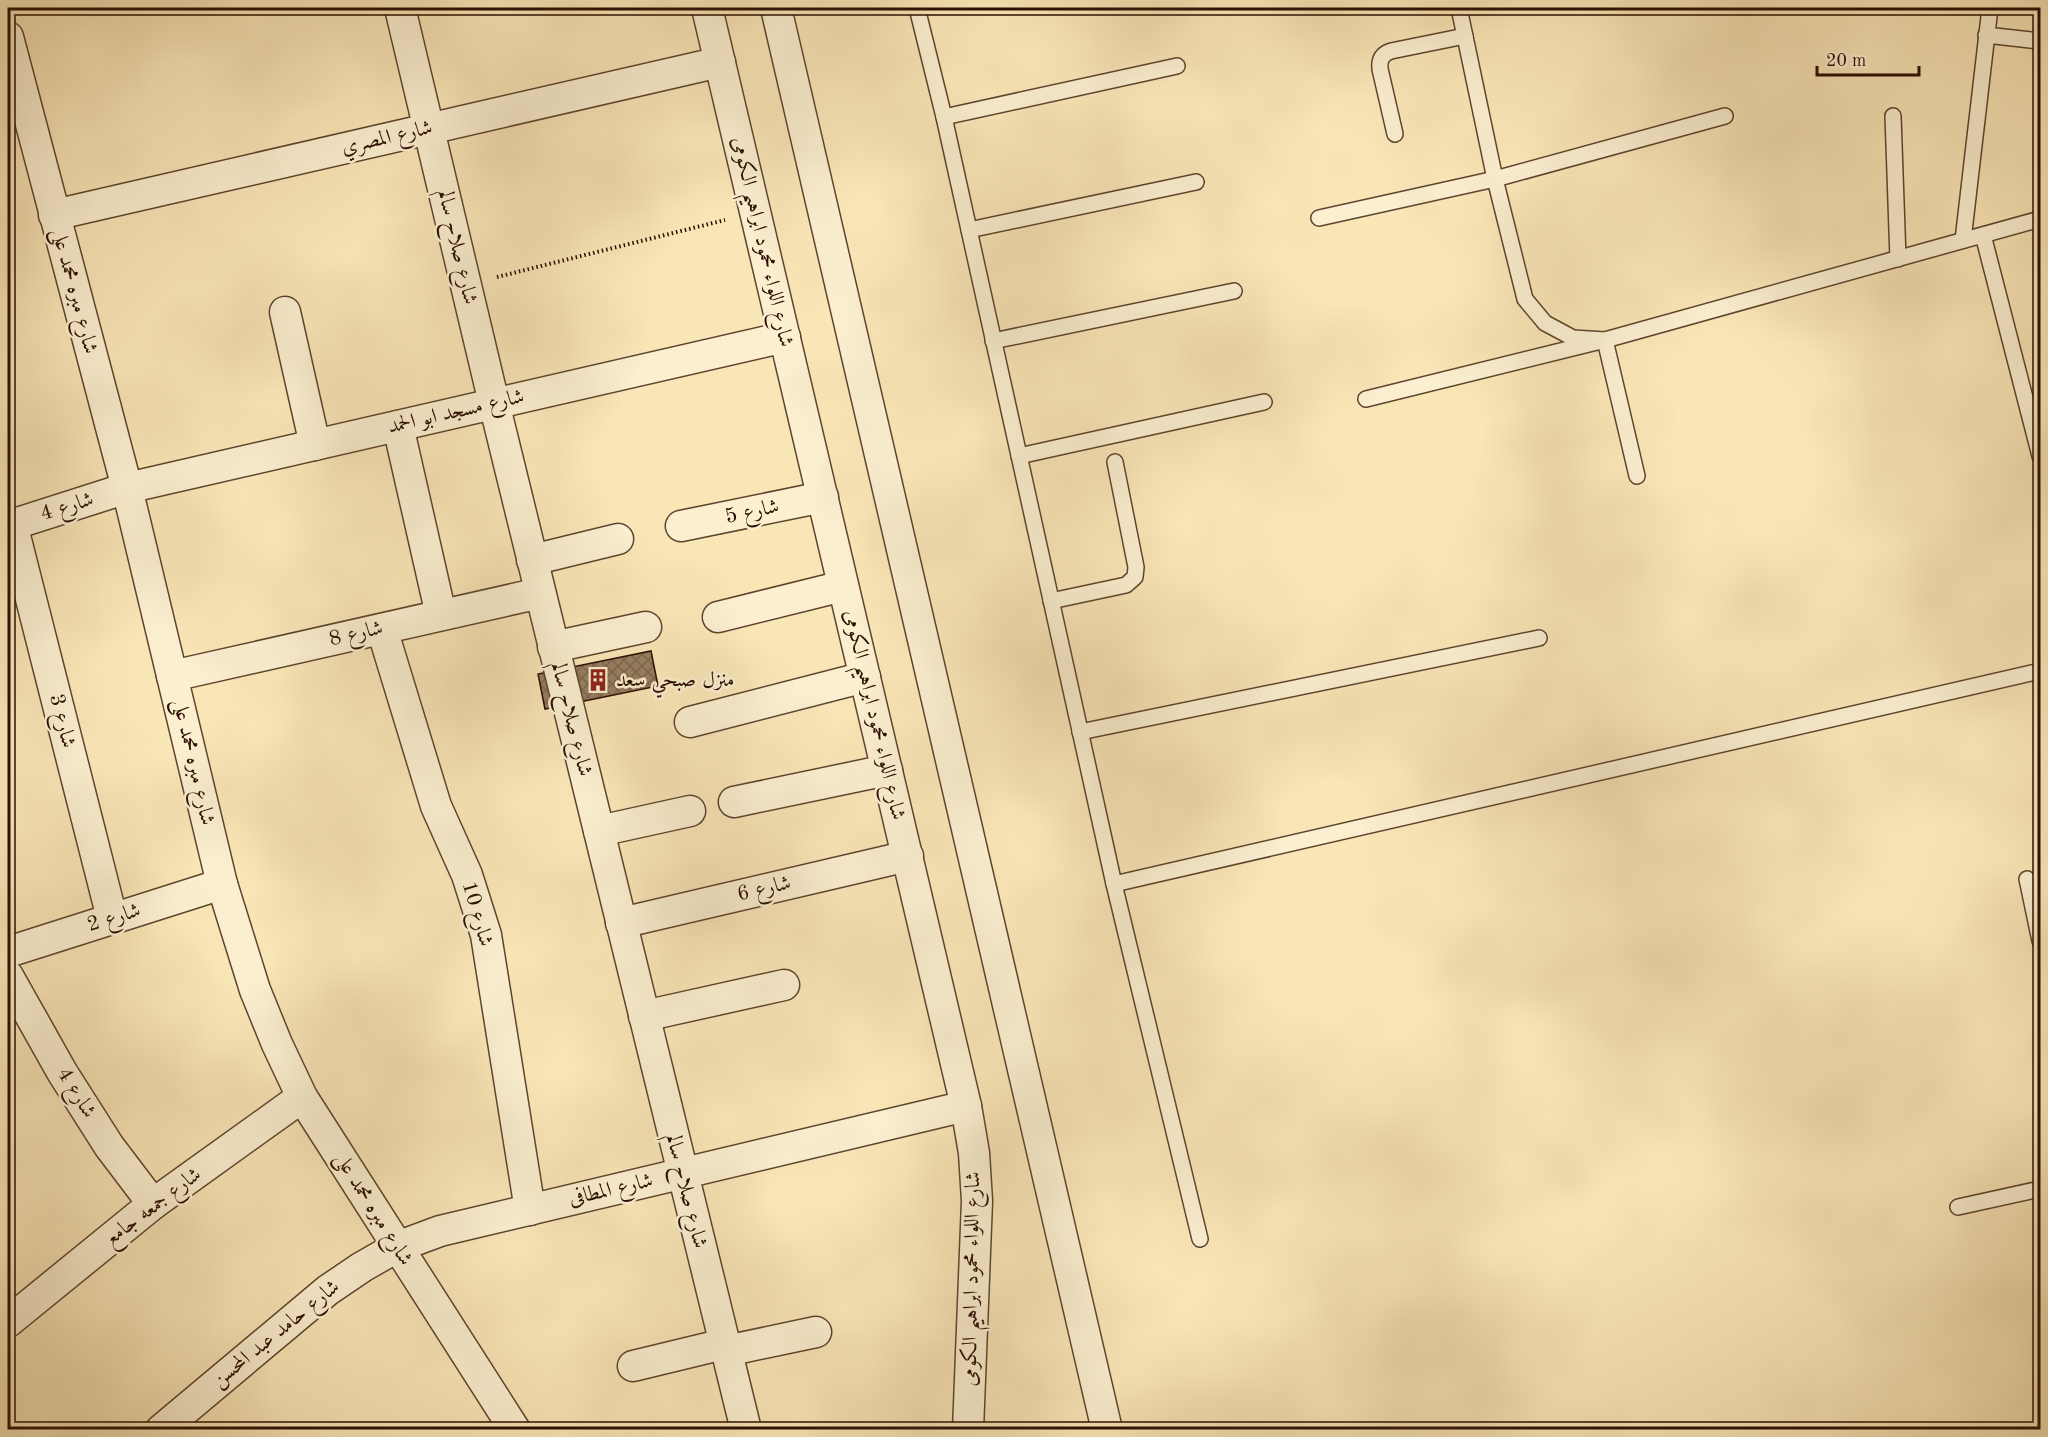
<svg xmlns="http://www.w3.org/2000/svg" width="2048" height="1437" viewBox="0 0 2048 1437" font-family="'Old Standard TT',Amiri,serif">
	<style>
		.building { fill: url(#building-cross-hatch); stroke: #2b0e02; stroke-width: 1.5 }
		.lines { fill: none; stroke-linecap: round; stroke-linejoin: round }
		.lane-casing { stroke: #5e442f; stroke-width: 18 }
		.street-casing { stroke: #5e442f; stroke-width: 33 }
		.path { stroke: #2b0e02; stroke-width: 4; stroke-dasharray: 1.5 3; stroke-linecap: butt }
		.lane { stroke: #fbefd0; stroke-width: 15 }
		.street { stroke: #fbefd0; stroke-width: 30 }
		.labels { text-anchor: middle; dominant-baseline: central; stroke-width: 5; stroke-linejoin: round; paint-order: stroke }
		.street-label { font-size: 21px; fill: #2b0e02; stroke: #fbefd0 }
		.poi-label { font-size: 21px; fill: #2b0e02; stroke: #fbefd0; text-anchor: start }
	</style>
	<defs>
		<pattern id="building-cross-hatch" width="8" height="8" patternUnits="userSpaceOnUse" patternTransform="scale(1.5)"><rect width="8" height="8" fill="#967e60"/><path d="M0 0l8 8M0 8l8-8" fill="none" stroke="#7b664d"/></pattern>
	</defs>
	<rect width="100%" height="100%" fill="#f9e6b7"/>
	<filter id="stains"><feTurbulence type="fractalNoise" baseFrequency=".00333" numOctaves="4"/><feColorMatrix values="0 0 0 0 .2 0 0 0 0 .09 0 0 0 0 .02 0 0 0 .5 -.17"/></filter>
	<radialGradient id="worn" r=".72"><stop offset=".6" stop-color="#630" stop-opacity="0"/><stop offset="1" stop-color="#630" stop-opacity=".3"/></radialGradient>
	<!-- building -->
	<polygon class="building" points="651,651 658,686 545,709 538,674"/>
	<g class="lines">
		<!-- lane casing -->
		<g class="lane-casing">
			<g id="lane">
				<polyline points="917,8 944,117 1114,884 1200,1239"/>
				<polyline points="1459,8 1495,179 1525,299 1545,323 1573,338 1605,340 2040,219"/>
				<polyline points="1986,35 2040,41"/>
				<polyline points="1893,116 1898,259"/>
				<polyline points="944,117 1177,66"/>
				<path d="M1395,134l-15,-65c-1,-9 2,-15 11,-18l74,-15"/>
				<polyline points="1319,218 1495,179 1725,116"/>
				<polyline points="969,230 1196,182"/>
				<polyline points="1983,235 2040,456"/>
				<polyline points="1963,240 1990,8"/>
				<polyline points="993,341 1234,291"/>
				<polyline points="1366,399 1605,340 1637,476"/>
				<polyline points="1019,456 1264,402"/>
				<polyline points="1051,601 1126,585 1135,577 1136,567 1115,462"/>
				<polyline points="1080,732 1539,638"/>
				<polyline points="2027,879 2040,941"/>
				<polyline points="1114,884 2040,671"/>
				<polyline points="1958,1207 2040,1189"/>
			</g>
		</g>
		<!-- street casing -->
		<g class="street-casing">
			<g id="street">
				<polyline points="400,8 494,403 746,1430"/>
				<polyline points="707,8 966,1106 974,1153 977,1201 968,1430"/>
				<polyline points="776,8 1107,1430"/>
				<polyline points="8,37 127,488 222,884 255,990 277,1044 302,1097 515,1430"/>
				<polyline points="54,215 720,62"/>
				<polyline points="285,312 315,445"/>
				<polyline points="398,426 441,615"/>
				<polyline points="12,524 112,918"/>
				<polyline points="8,526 127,488 785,337"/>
				<polyline points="681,526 823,497"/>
				<polyline points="532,560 618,539"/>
				<polyline points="718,617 843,586"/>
				<polyline points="382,629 436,806 467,875 486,935 530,1210"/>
				<polyline points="553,647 646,627"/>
				<polyline points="172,676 540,593"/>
				<polyline points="690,722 865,677"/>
				<polyline points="734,802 887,770"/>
				<polyline points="599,831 690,811"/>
				<polyline points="621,923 908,856"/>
				<polyline points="8,952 222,884"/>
				<polyline points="8,976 62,1072 109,1146 153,1204"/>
				<polyline points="644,1016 784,985"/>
				<polyline points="8,1322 153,1204 302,1097"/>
				<polyline points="726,1351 816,1332"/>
				<polyline points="633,1366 724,1344"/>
				<polyline points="161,1430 328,1290 362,1267 397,1247 440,1231 966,1106"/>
			</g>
		</g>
		<!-- path -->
		<polyline class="path" points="497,277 725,220"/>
		<!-- lane -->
		<use href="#lane" class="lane"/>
		<!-- street -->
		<use href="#street" class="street"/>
	</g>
	<!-- icons -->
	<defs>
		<g id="building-bare" transform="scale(1.8)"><path d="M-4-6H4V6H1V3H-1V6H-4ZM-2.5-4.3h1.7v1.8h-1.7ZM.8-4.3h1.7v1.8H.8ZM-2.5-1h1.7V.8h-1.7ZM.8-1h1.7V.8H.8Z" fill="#8f2418" stroke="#fbefd0" stroke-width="2.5" paint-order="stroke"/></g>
	</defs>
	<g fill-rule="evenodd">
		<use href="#building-bare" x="598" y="680"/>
	</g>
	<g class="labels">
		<!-- street labels -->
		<g class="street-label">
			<text transform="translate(387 138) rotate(-13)">شارع المصري</text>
			<text transform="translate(762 242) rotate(77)">شارع اللواء محمود ابراهيم الكومى</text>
			<text transform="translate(457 247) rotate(77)">شارع صلاح سالم</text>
			<text transform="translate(74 291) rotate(75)">شارع مبره محمد على</text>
			<text transform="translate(456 412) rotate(-13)">شارع مسجد ابو الحمد</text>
			<text transform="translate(67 507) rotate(-17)">شارع 4</text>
			<text transform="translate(752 512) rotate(-12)">شارع 5</text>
			<text transform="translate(356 634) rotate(-13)">شارع 8</text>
			<text transform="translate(874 715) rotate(77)">شارع اللواء محمود ابراهيم الكومى</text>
			<text transform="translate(571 719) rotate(76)">شارع صلاح سالم</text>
			<text transform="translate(62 721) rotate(76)">شارع 3</text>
			<text transform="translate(193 762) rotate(77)">شارع مبره محمد على</text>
			<text transform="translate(764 889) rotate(-13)">شارع 6</text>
			<text transform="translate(477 914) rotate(74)">شارع 10</text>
			<text transform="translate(114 918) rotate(-17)">شارع 2</text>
			<text transform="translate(76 1093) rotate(58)">شارع 4</text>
			<text transform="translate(611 1190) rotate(-13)">شارع المطافى</text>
			<text transform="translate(686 1191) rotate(76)">شارع صلاح سالم</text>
			<text transform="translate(153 1207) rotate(-37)">شارع جمعه جامع</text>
			<text transform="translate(373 1209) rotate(58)">شارع مبره محمد على</text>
			<text transform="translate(972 1279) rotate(-89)">شارع اللواء محمود ابراهيم الكومى</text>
			<text transform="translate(276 1334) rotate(-39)">شارع حامد عبد المحسن</text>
		</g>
		<!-- poi labels -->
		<g class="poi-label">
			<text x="616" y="680">منزل صبحي سعد</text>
		</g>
	</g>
	<!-- margin -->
	<rect width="2048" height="1437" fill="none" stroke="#f9e6b7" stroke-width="30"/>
	<rect x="9" y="9" width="2030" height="1419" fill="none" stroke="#2b0e02" stroke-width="3"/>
	<rect x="15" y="15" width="2018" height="1407" fill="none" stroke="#2b0e02" stroke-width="1.5"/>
	<!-- scale -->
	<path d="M1817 66v9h102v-9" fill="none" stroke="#2b0e02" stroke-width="3"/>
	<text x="1826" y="66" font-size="18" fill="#2b0e02" stroke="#fbefd0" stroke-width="4.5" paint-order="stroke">20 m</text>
	<rect width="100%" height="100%" filter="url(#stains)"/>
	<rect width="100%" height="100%" fill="url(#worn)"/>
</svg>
